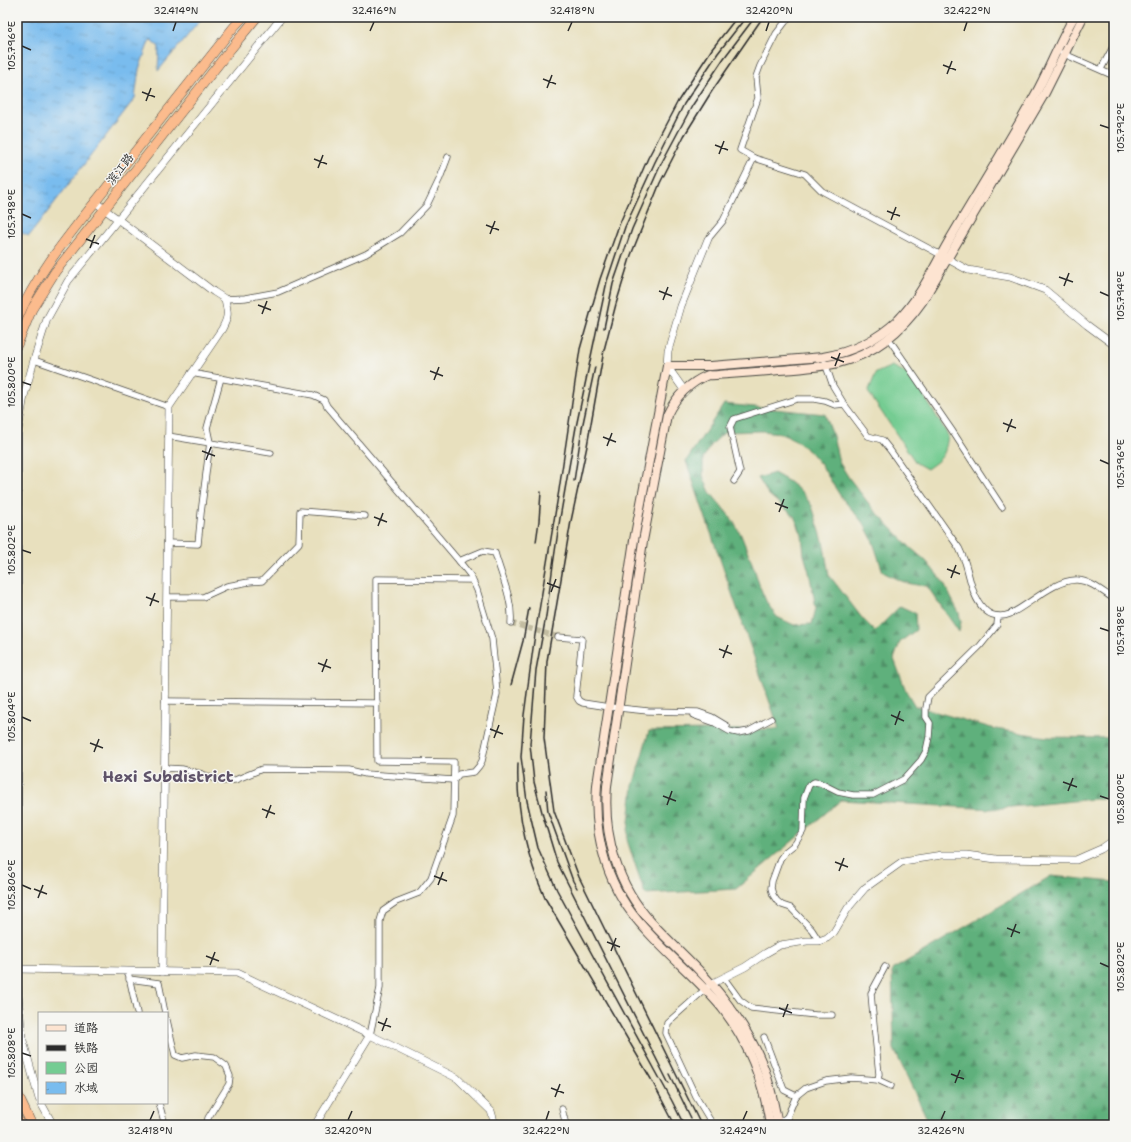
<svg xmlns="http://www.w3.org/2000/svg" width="1131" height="1142" viewBox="0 0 1131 1142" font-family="'Shantell Sans','LXGW WenKai TC',sans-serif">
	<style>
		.green { fill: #74cc92; stroke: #507c5e }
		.forest { fill: url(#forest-firs); stroke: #456e54 }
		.water { fill: url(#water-ripples); stroke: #52748c }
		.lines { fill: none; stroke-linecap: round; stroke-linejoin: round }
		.minor-tunnel { stroke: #c2bca1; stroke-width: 5.5; stroke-dasharray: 5.5 3; stroke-linecap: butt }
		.minor-casing { stroke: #474641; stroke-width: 7 }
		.tertiary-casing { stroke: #474641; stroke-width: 8 }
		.secondary-casing { stroke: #474641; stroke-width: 10 }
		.trunk-casing { stroke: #474641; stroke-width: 10 }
		.minor { stroke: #fff; stroke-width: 5.5 }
		.tertiary { stroke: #fff; stroke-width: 7 }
		.secondary { stroke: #fde4d1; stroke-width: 8 }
		.trunk { stroke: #fbbb8d; stroke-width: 9 }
		.rail { stroke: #2b2b2b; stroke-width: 1.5 }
		.ticks { fill: none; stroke: #2b2b2b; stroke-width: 1.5 }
		.labels { text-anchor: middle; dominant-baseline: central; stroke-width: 3; stroke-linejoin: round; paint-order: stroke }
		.street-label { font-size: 12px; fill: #2b2b2b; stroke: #f6f6f2 }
		.district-label { font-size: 16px; font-weight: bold; fill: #5f5369; stroke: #f6f6f2 }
		.neatline { fill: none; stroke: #2b2b2b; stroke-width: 1.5 }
		.ticks-label { font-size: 10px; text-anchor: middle; fill: #2b2b2b }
	</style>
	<defs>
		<pattern id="forest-firs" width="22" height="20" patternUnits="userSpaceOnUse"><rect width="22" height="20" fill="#5fb07c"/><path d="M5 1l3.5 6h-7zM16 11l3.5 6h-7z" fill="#4f8f66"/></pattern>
		<pattern id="water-ripples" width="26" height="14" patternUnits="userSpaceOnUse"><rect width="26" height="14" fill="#79bcee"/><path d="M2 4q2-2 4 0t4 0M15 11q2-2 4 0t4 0" fill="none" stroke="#6399c1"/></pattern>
	</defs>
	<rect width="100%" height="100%" fill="#f6f6f2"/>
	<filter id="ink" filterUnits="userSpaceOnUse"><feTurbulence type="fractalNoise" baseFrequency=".025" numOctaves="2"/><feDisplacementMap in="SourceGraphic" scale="8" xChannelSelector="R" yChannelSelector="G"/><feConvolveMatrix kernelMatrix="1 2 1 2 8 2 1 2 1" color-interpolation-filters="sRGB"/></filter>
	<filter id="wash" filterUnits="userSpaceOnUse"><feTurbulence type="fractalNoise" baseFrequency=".012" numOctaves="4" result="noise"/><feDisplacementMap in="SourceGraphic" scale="16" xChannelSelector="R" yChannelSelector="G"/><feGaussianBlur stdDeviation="0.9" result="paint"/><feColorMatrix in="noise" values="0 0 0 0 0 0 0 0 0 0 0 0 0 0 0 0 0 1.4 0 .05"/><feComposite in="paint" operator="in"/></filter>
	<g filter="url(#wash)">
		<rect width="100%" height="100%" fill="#e8e0be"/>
		<!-- green -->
		<path class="green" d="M892,366l19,9 37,60c-3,21 -4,22 -21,34l-11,-6 -48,-71 8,-19z"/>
		<!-- forest -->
		<g class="forest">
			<path d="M724,404l101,10 8,22 6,26 10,16 24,31 39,40 14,12 17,21 16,31 2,9 -2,10 -32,-46c-18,-1 -28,-5 -44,-14l-11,-33 -8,-15 -23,-27 -20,-32 -12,-14 -14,-11 -16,-7 -17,-2 -37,1 -13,12 -9,14v18l7,16 22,27 9,16 13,33 6,19 7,16 10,14 17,8 18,-1 4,-16 -7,-36 -5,-17 -2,-20 -8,-19 -26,-22 -10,-16 16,-5 14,8 14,11 10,14 11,35 6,34 33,43 13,13 25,-25 15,7 1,17 -16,12 -6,17 12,32 9,15 80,23 52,8 67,1v59l-123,12 -150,-9 -105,89 -91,5 -18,-54 6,-54 16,-55 130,-2 -93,-268z"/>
			<polygon points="1051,876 1114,882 1114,1125 930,1125 894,1049 892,970"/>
		</g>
		<!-- water -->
		<polygon class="water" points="17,17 203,17 158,71 159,47 150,39 139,69 135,98 29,236 17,231"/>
	</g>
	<g filter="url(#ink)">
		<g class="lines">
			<!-- minor-tunnel -->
			<polyline class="minor-tunnel" points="511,623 558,637"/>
			<!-- minor casing -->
			<g class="minor-casing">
				<g id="minor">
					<polyline points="789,17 776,34 760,66 756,77 758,98 740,150 754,158 805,174 822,191 941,255"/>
					<polyline points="1062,53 1114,76"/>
					<polyline points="1101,69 1114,45"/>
					<polyline points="708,239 723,221 754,158"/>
					<polyline points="225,299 245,298 278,292 366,254 400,233 427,205 440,178 448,157"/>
					<polyline points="889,339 951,429 1002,507"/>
					<polyline points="34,360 169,407"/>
					<path d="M825,363l8,23 11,18 24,32 14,4 8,10 69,98c2,4 4,9 6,14 5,15 7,35 19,47 6,7 17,9 26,5 19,-9 45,-35 67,-34 14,1 26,12 37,19"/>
					<polyline points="191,373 313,395 324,400 327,406 459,561 470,575 477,590 492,639 495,670 497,694 482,761 479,766 474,772 459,774 454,780"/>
					<polyline points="168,436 271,453"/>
					<polyline points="734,481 740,472 730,427 734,419 797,399 814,399 825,401 835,405 844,404"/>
					<polyline points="167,543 198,544 201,513 210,442 207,428 221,378"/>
					<path d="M459,561l24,-10 12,2c6,22 18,46 16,70"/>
					<polyline points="167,597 203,597 227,586 249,582 262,581 299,543 300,511 365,516"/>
					<polyline points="558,637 582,639 576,696 579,701 583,703 609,707 648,711 698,712 712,717 727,726"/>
					<polyline points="165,701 377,703"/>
					<polyline points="693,715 715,723 729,731 738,733 749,731 771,719"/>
					<polyline points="164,768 182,769 202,774 215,779 224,781 235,780 262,769 349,770 366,774 453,780"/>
					<polyline points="819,941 812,930 791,908 782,905 777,901 773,895 771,888 772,881 780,859 785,852 795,844 803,831 804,798 809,785 814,782 820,783 838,792 853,795 873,795 904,779 921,760 926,751 929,737 930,723 926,717 926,708 928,697 980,646 997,625 998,616"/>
					<polyline points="128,972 137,1013"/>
					<polyline points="724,978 740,1000 751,1008 816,1015 832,1015"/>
					<polyline points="129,979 159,983 165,1013"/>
					<polyline points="711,984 667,1023 666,1033 696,1097 713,1125"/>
					<polyline points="167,1020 175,1055 182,1058 196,1055 214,1057 226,1066 230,1076 229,1084 208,1118 207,1125"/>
					<polyline points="370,1035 380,988 380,921 383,911 396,902 419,893 431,878 453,816 454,762 377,761 376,579 472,580"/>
					<polyline points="764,1037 784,1090 796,1096"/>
					<polyline points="878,1080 879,1074 872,1005 871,993 885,967"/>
					<polyline points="159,1103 165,1125"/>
					<polyline points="562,1109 566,1125"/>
					<polyline points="787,1117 791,1125"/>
					<polyline points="777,1124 787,1117 796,1096 806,1088 826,1081 851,1078 878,1080 891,1086"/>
				</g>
			</g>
			<!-- tertiary casing -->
			<g class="tertiary-casing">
				<g id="tertiary">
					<path d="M95,202l119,90 11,7c3,14 4,17 -3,30l-53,78 -7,565"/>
					<polyline points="944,257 968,270 1010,277 1045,290 1087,325 1114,345"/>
					<polyline points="17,390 20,406"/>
					<polyline points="684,390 667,366 668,351 681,306 708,239"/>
					<polyline points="17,861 18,771 18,430 24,396 34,360 47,319 68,281 282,17"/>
					<polyline points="17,969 237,973 370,1035 315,1125"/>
					<polyline points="711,984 745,967 766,953 780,945 807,941 819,941 827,938 834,932 848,908 865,888 903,861 942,855 966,855 996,859 1076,860 1101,849 1114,840"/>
					<polyline points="17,985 22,1037 39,1099"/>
					<polyline points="370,1035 457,1078 491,1111 495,1125"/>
					<polyline points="41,1103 53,1125"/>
				</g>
			</g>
			<!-- secondary casing -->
			<g class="secondary-casing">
				<g id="secondary">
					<path d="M770,1125c-6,-42 -22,-83 -48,-117 -23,-28 -52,-51 -76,-78 -38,-40 -53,-91 -49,-145l37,-245 33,-174h44l112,-9c29,-5 54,-17 75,-37 23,-23 36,-54 52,-81 28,-48 58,-95 85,-144 14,-25 24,-53 39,-78"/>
					<path d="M778,1125c-4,-21 -8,-42 -16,-62 -9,-22 -24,-46 -39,-65 -20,-27 -48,-50 -71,-75 -35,-38 -49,-87 -45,-137l36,-245 24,-126c9,-19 22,-32 41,-40 7,1 14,-1 21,-1 13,-1 27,-2 40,-3 23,-2 47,-3 69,-8 35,-8 64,-32 84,-61l123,-209 38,-76"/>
				</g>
			</g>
			<!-- trunk casing -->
			<g class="trunk-casing">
				<g id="trunk">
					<path d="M17,320c20,-49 58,-92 90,-133 42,-53 84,-106 126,-159l10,-11"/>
					<polyline points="17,345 32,309 55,272 229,51 257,17"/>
					<polyline points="17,1091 20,1100 32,1125"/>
					<polyline points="17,1118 21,1125"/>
				</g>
			</g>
			<!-- minor -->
			<use href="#minor" class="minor"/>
			<!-- tertiary -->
			<use href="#tertiary" class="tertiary"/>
			<!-- secondary -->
			<use href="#secondary" class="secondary"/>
			<!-- trunk -->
			<use href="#trunk" class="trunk"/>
			<!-- rail -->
			<g class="rail">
				<polyline points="604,328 613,284 632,229 661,164 692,106 724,58 755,17"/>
				<polyline points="574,481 582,428 595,367"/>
				<polyline points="536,542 539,521 541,492"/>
				<polyline points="511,685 523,641 529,608"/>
				<path d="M518,763c-2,48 8,92 27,135l106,181 24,46"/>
				<polyline points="546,790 548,812 573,881 577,888"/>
				<polyline points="670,1075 691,1118"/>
				<polyline points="669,1084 557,862 543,816 534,782 530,744 536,670 546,616 553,565 560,518 576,427 607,281 625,227 655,162 684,104 718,53 746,17"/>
				<polyline points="684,1125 672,1101 557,890 538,848 527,801 521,757 524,715 534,641 559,490 580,349 600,279 619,225 648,158 678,101 712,49 737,17"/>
				<polyline points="701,1125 579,877 554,811 544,738 547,661 571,521 587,446 604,350 616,304 631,255 660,183 684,136 712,91 763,17"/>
			</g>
		</g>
	</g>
	<!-- ticks -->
	<path class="ticks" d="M173,31l3,-9M370,31l4,-9M568,31l4,-9M766,31l3,-9M964,31l3,-9M22,46l9,4M943,65l13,5M947,74l5,-13M543,79l13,5M547,88l5,-13M142,92l13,5M146,101l5,-13M1100,125l9,3M715,145l13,5M719,154l5,-13M314,159l13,5M318,168l5,-13M887,211l13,5M22,214l9,4M891,220l5,-13M486,225l13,5M490,234l5,-13M86,239l13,5M90,248l5,-13M1059,277l14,5M1064,286l5,-13M659,291l13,5M1100,292l9,4M663,300l5,-13M258,305l13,5M262,314l5,-13M831,357l13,5M835,366l5,-13M430,371l13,5M434,380l5,-13M22,382l9,3M1003,423l13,5M1007,432l5,-13M603,437l13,5M607,446l5,-13M202,451l13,5M206,460l5,-13M1100,460l9,4M775,503l13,5M779,512l5,-13M374,517l13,5M378,526l5,-13M22,550l9,3M947,569l13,5M951,578l5,-13M547,583l13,5M551,592l5,-13M146,597l13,5M150,606l5,-13M1100,628l9,3M719,649l13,5M723,658l5,-13M318,663l13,5M322,672l5,-13M891,715l13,6M22,717l9,4M895,725l5,-14M490,729l13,5M494,738l5,-13M90,743l13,5M94,752l5,-13M1063,782l14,5M1068,791l5,-13M663,796l13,5M1100,796l9,3M667,805l5,-14M262,809l13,5M266,818l5,-13M835,862l13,5M839,871l5,-13M434,876l13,5M22,885l9,4M438,885l5,-13M34,889l13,5M38,898l5,-13M1007,928l13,5M1011,937l5,-13M607,942l13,5M611,951l5,-13M206,956l13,5M1100,963l9,4M210,965l5,-13M779,1008l13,5M783,1017l5,-13M378,1022l13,5M382,1031l5,-13M22,1053l9,3M951,1074l13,5M955,1083l5,-13M551,1088l13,5M555,1097l5,-13M150,1120l4,-9M348,1120l4,-9M546,1120l3,-9M743,1120l4,-9M941,1120l4,-9"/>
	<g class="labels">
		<!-- street labels -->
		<g class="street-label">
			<text transform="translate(120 169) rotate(-52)">滨江路</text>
		</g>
		<!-- district labels -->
		<g class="district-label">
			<text x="168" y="776">Hexi Subdistrict</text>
		</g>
	</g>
	<!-- margin -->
	<rect width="1131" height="1142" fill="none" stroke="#f6f6f2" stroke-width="44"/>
	<!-- legend -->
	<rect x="38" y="1012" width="130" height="92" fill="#f6f6f2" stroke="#a5a5a2"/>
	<rect x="46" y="1025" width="20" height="6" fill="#fde4d1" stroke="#a5a5a2"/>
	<text x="74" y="1032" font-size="12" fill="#2b2b2b">道路</text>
	<rect x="46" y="1045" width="20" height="6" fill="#2b2b2b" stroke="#a5a5a2"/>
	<text x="74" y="1052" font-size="12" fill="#2b2b2b">铁路</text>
	<rect x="46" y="1062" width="20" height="12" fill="#74cc92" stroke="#a5a5a2"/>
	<text x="74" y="1072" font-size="12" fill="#2b2b2b">公园</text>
	<rect x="46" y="1082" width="20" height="12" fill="url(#water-ripples)" stroke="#a5a5a2"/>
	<text x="74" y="1092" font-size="12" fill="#2b2b2b">水域</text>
	<rect x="22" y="22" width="1087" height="1098" class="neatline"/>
	<g class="ticks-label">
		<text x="176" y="14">32.414°N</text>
		<text x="374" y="14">32.416°N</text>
		<text x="572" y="14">32.418°N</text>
		<text x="769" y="14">32.420°N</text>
		<text x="967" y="14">32.422°N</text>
		<text transform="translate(11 46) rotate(-90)" y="4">105.796°E</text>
		<text transform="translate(1120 128) rotate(-90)" y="4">105.792°E</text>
		<text transform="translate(11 214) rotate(-90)" y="4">105.798°E</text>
		<text transform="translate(1120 296) rotate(-90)" y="4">105.794°E</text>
		<text transform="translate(11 382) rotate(-90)" y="4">105.800°E</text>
		<text transform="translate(1120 464) rotate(-90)" y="4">105.796°E</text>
		<text transform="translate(11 550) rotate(-90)" y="4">105.802°E</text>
		<text transform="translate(1120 631) rotate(-90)" y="4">105.798°E</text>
		<text transform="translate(11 717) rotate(-90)" y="4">105.804°E</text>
		<text transform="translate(1120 799) rotate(-90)" y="4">105.800°E</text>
		<text transform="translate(11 885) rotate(-90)" y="4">105.806°E</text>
		<text transform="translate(1120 967) rotate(-90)" y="4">105.802°E</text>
		<text transform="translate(11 1053) rotate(-90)" y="4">105.808°E</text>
		<text x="150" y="1134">32.418°N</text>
		<text x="348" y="1134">32.420°N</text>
		<text x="546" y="1134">32.422°N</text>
		<text x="743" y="1134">32.424°N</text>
		<text x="941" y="1134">32.426°N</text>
	</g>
</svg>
